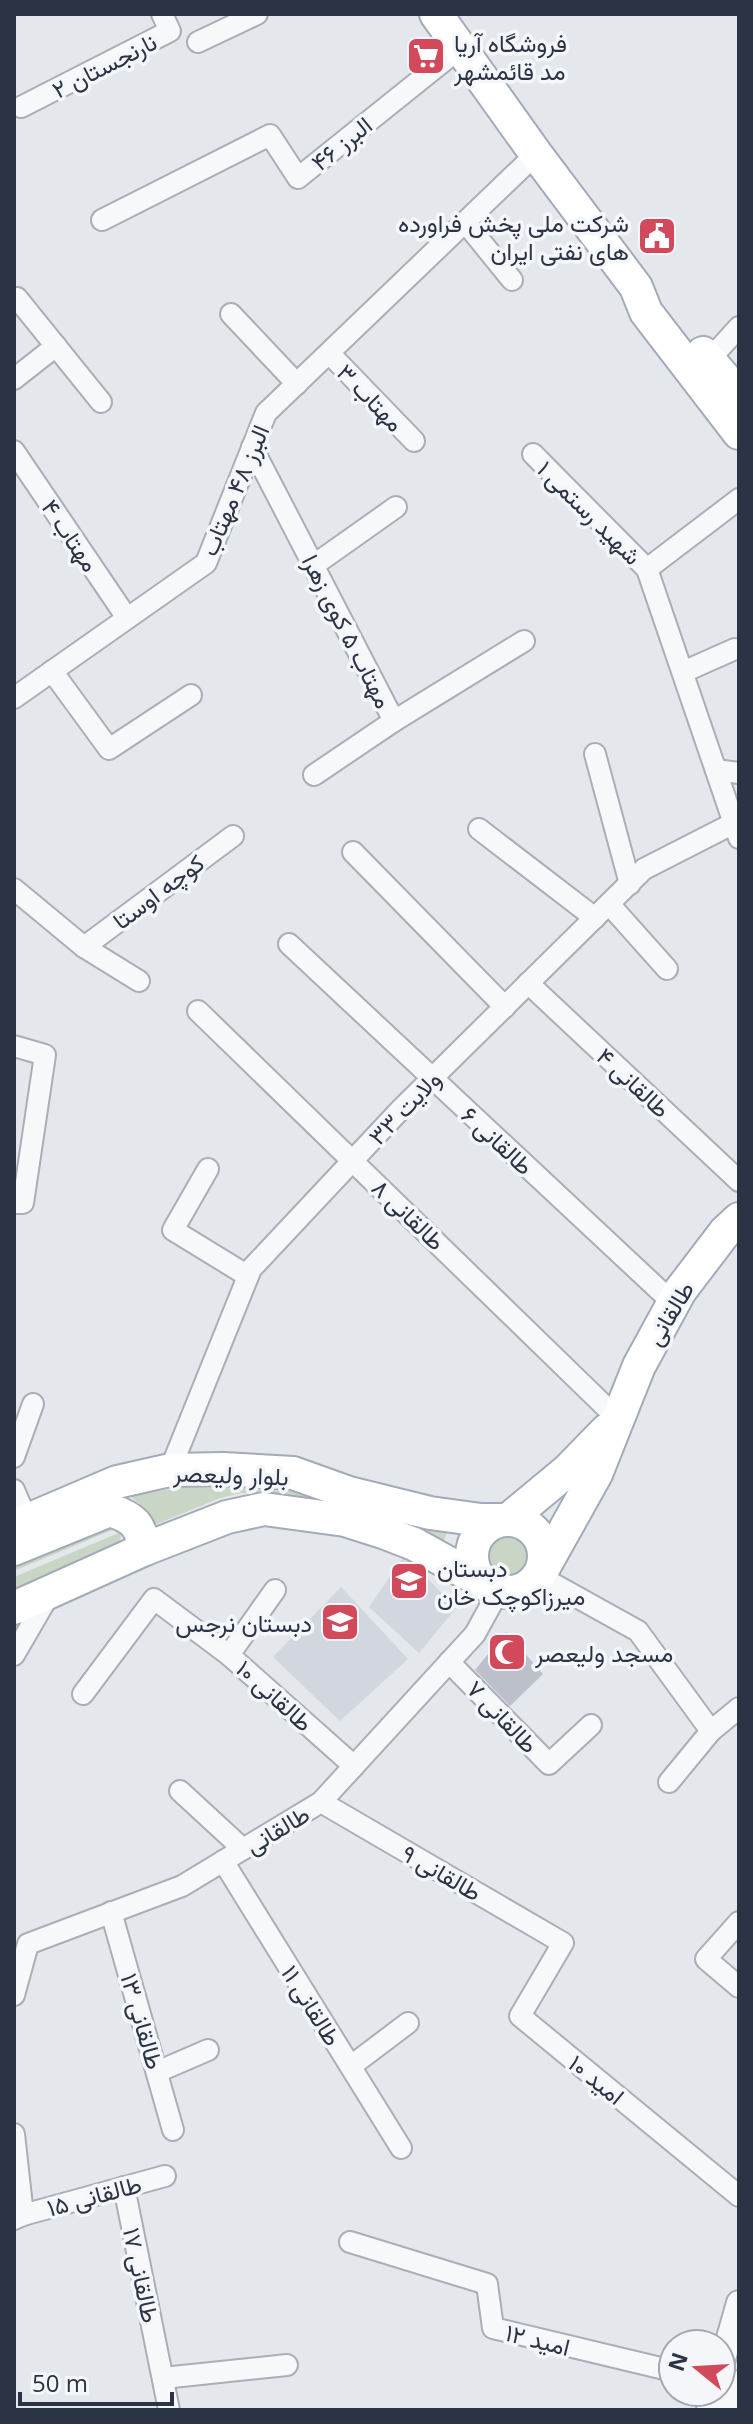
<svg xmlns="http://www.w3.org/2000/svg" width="753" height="2424" viewBox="0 0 753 2424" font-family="'Open Sans',Vazirmatn,sans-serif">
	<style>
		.built { fill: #d2d6de }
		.green { fill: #c9d6c5 }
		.building { fill: #bbc0ca }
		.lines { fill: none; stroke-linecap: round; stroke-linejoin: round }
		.minor-casing { stroke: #a9aeb7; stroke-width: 24 }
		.tertiary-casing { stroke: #a9aeb7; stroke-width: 28 }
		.primary-casing { stroke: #a3abb8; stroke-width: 36 }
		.minor { stroke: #f7f8fa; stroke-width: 20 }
		.tertiary { stroke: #f7f8fa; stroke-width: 24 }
		.primary { stroke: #fff; stroke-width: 32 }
		.labels { text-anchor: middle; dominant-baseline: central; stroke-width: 7; stroke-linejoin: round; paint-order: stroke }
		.poi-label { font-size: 24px; fill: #2b3445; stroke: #f4f6f9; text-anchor: start }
		.street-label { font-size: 24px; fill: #2b3445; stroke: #f4f6f9 }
	</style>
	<rect width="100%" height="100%" fill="#e4e7ec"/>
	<!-- built -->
	<g class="built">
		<polygon points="405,1555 456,1608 419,1653 369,1607"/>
		<polygon points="341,1587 408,1659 340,1721 273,1657"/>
	</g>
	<!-- green -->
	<g class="green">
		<polygon points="220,1483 287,1485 449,1527 441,1549 406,1530 293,1496 266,1493 241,1493 220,1498 152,1526 144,1508 129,1495"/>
		<polygon points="101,1524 117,1528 14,1571 14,1556"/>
		<circle cx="508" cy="1556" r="27"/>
		<path d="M121,1532c1,10 -6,14 -14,19l-93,44v-18z"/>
	</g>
	<!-- building -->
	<polygon class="building" points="506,1632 543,1674 510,1706 475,1670"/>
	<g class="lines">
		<!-- minor casing -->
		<g class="minor-casing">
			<g id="minor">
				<polyline points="198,42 257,14"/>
				<polyline points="21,107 170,31 162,14"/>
				<polyline points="102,220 270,135 298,178 460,48"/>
				<polyline points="465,222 512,280"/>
				<polyline points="17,298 101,402"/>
				<polyline points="231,314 297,384"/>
				<polyline points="329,353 414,441"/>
				<polyline points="709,360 739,327"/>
				<polyline points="14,379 56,346"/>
				<polyline points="252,447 394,721 524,641"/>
				<polyline points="14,451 127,618"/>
				<polyline points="533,454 647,569 739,838"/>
				<polyline points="314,565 396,507"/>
				<polyline points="647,569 739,499"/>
				<polyline points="52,671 109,749 191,695"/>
				<polyline points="683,672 735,649"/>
				<polyline points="14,698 206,563 266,413 536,154"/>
				<polyline points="595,754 630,884"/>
				<polyline points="716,770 739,773"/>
				<polyline points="314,775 394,721"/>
				<polyline points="479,829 595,918"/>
				<polyline points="353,852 505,1007"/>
				<polyline points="14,889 84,947 139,981"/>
				<polyline points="609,904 667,969"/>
				<polyline points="289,944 673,1303"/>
				<polyline points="84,947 233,836"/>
				<polyline points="528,983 739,1181"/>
				<polyline points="198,1011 618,1419"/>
				<polyline points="14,1046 45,1055 23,1203 14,1203"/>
				<polyline points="208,1169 173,1230 248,1276"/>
				<polyline points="14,1457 33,1404"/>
				<polyline points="170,1470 251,1269 402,1108 644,869 734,823"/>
				<polyline points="14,1490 27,1520"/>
				<polyline points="539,1576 638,1631 711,1731 669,1782"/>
				<polyline points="14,1655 50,1593"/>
				<polyline points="229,1655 275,1590"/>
				<polyline points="449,1662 549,1764 591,1725"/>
				<polyline points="83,1694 154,1599 229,1655 354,1766"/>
				<polyline points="711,1731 739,1708"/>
				<polyline points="180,1791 243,1849"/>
				<polyline points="321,1802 563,1943 520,2016 739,2196"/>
				<polyline points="223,1861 401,2148"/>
				<polyline points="111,1912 173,2130"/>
				<polyline points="739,1922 706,1959 739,1987"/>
				<polyline points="14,1995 28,1944 182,1886 321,1802 475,1634 498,1592"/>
				<polyline points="351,2066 408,2023"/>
				<polyline points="157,2072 208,2050"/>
				<polyline points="14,2134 23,2215 14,2219"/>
				<polyline points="124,2187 169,2410"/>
				<polyline points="23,2215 165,2176"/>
				<polyline points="350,2242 487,2284 493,2328 673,2371"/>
				<polyline points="163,2378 287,2365"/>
			</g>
		</g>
		<!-- tertiary casing -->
		<g class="tertiary-casing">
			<g id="tertiary">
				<polyline points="721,2366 739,2303"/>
				<polyline points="709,2410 714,2392"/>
				<polyline points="730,2410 739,2383"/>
			</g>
		</g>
		<!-- primary casing -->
		<g class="primary-casing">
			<g id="primary">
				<polyline points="436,14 536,154 636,287 646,312 739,433"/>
				<polyline points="703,353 739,395"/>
				<polyline points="509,1519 568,1470 607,1430"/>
				<circle cx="508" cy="1556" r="36"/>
				<polyline points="14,1526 117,1482 170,1470 223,1469 293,1473 349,1493 430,1513 481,1520 500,1520"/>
				<path d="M14,1549l96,-39c24,8 30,14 35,39"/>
				<polyline points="539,1576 596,1474 639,1366 680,1291 725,1232 739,1219"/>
				<polyline points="14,1608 145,1549 227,1517 264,1509 345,1520 383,1532 414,1544 481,1581"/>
			</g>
		</g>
		<!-- minor -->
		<use href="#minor" class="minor"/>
		<!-- tertiary -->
		<use href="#tertiary" class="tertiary"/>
		<!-- primary -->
		<use href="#primary" class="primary"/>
	</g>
	<!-- icons -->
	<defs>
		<g id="supermarket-square" transform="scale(2)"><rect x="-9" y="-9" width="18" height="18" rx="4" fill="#d1495b" stroke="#f4f6f9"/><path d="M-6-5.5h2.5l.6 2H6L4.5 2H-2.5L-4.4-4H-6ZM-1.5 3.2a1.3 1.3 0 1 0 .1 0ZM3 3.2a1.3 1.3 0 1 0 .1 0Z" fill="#fff"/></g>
		<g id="civic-square" transform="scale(2)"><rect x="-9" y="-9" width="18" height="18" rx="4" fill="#d1495b" stroke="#f4f6f9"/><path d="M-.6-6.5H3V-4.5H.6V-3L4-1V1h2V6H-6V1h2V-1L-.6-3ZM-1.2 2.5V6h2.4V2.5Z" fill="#fff"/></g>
		<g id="school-square" transform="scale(2)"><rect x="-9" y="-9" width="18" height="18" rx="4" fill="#d1495b" stroke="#f4f6f9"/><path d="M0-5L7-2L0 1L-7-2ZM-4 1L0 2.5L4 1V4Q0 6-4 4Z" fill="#fff"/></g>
		<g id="mosque-square" transform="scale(2)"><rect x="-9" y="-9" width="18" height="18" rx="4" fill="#d1495b" stroke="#f4f6f9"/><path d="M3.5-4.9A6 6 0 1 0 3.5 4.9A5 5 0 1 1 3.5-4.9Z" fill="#fff"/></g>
	</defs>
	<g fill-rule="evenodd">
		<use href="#supermarket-square" x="426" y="56"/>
		<use href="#civic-square" x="657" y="236"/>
		<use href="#school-square" x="409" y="1581"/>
		<use href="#school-square" x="340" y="1622"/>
		<use href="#mosque-square" x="507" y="1652"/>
	</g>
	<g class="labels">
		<!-- poi labels -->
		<g class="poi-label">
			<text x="454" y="42">فروشگاه آریا<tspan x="454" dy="28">مد قائمشهر</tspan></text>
			<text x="629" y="222" text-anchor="end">شرکت ملی پخش فراورده<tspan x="629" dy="28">های نفتی ایران</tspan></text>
			<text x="437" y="1567">دبستان<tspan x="437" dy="28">میرزاکوچک خان</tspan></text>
			<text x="312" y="1622" text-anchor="end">دبستان نرجس</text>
			<text x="535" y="1652">مسجد ولیعصر</text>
		</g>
		<!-- street labels -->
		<g class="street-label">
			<text transform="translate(104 65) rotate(-27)">نارنجستان ۲</text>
			<text transform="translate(341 143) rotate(-39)">البرز ۴۶</text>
			<text transform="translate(371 397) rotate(46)">مهتاب ۳</text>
			<text transform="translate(234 490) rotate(-67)">البرز ۴۸ مهتاب</text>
			<text transform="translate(590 512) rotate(45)">شهید رستمی ۱</text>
			<text transform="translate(71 535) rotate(56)">مهتاب ۴</text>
			<text transform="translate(348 631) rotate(63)">مهتاب ۵ کوی زهرا</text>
			<text transform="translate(158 891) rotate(-37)">کوچه اوستا</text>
			<text transform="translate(634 1082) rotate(43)">طالقانی ۴</text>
			<text transform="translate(404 1107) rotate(-46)">ولایت ٣۳</text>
			<text transform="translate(498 1140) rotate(43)">طالقانی ۶</text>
			<text transform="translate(409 1214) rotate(44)">طالقانی ۸</text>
			<text transform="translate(669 1313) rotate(-59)">طالقانی</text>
			<text transform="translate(231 1474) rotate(2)">بلوار ولیعصر</text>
			<text transform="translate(275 1695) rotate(42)">طالقانی ۱۰</text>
			<text transform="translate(503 1716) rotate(46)">طالقانی ۷</text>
			<text transform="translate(277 1829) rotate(-31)">طالقانی</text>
			<text transform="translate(442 1872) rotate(30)">طالقانی ۹</text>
			<text transform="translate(312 2005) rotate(58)">طالقانی ۱۱</text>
			<text transform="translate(143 2021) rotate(74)">طالقانی ۱۳</text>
			<text transform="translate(597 2079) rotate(39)">امید ۱۰</text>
			<text transform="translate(94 2195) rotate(-15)">طالقانی ۱۵</text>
			<text transform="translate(142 2275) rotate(78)">طالقانی ۱۷</text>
			<text transform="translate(538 2339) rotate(14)">امید ۱۲</text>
		</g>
	</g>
	<!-- border -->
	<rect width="753" height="2424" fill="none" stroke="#2b3445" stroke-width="32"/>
	<!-- north arrow -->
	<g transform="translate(697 2368) rotate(288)"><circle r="38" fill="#f4f6f9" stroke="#a4a8b1" stroke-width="2"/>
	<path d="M0-6L14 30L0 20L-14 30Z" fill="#d1495b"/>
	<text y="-12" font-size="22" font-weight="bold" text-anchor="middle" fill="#2b3445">N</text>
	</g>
	<!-- scale -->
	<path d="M20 2392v12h152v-12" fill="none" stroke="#2b3445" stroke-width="4"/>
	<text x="32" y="2392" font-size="24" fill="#2b3445" stroke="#f4f6f9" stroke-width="6" paint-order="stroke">50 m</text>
</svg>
